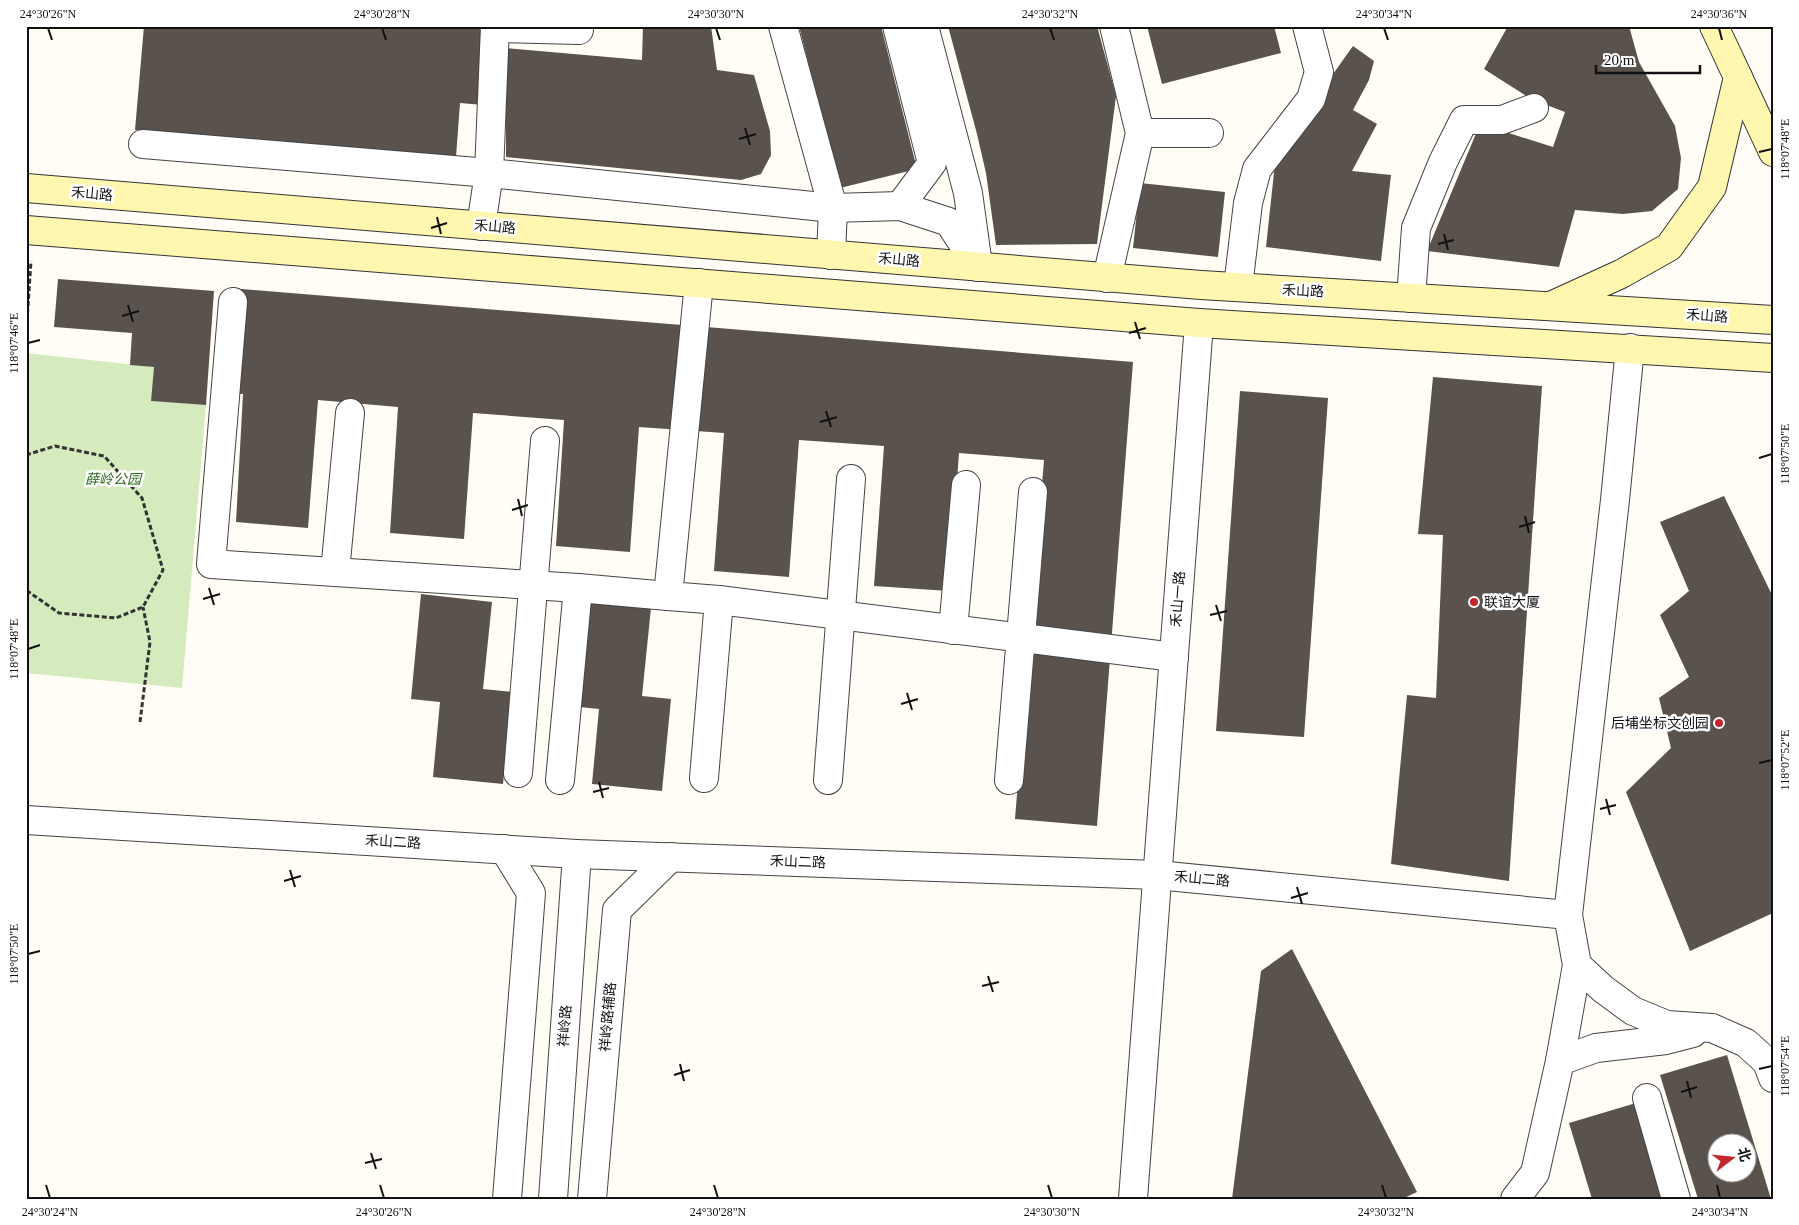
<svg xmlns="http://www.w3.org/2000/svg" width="1799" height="1225" viewBox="0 0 1799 1225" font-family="'Times New Roman','Noto Sans SC',serif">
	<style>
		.green { fill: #d5ebbd }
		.building { fill: #5a524d; fill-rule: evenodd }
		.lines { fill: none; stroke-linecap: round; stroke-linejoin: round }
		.street-casing { stroke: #444; stroke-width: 30 }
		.secondary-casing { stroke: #333; stroke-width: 30 }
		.path { stroke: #333; stroke-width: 3; stroke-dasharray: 5 2.5; stroke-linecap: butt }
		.street { stroke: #fff; stroke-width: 28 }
		.secondary { stroke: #fff6b0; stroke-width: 28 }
		.ticks { fill: none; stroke: #111; stroke-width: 2 }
		.poi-dot { fill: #c4262e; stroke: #fff; stroke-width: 2 }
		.labels { text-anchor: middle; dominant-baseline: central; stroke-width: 5; stroke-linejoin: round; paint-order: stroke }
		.street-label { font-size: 14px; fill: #111; stroke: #fff }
		.park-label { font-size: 14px; font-style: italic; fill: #2f6b1f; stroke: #fff }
		.poi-label { font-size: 14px; fill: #111; stroke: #fff; text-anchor: start }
		.neatline { fill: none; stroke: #111; stroke-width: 2 }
		.ticks-label { font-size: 12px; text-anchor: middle; fill: #111 }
	</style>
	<rect width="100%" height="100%" fill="#fffdf5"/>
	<polygon class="green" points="26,353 154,367 151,401 206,405 182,688 26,673"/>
	<g class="building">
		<polygon points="144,26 489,26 483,105 460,103 456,157 135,130"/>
		<polygon points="643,26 711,26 717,70 754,75 770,131 771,155 761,174 741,180 506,157 506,48 642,60"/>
		<polygon points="799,26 881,26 917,169 840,188"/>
		<polygon points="948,26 1097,26 1116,96 1097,244 996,245 986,173 977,134"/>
		<polygon points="1147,26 1274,26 1281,53 1162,84"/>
		<polygon points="1508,26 1629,26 1639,62 1675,126 1681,158 1678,189 1652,211 1623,214 1575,210 1559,267 1427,251 1480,124 1553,147 1565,112 1531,99 1484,69"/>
		<polygon points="1353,46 1374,61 1369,80 1353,110 1377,124 1352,171 1391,175 1381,261 1266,247 1276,154"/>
		<polygon points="1140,183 1225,192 1218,257 1133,248"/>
		<polygon points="58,279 214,291 206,405 151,401 154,367 130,365 132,333 54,327"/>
		<polygon points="230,288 1133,362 1097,826 1015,819 1044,460 959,453 949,591 874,586 884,446 799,440 789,577 714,571 724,433 639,427 630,552 556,546 564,420 473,413 464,539 390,533 398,407 318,400 308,528 236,522 243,394 223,393"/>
		<polygon points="1433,377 1542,386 1509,881 1391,864 1407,695 1436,698 1443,535 1418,534"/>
		<polygon points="1240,391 1328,398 1304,737 1216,731"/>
		<polygon points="1724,496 1773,597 1773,913 1690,951 1626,792 1671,748 1659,698 1689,677 1660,615 1689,591 1660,522"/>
		<polygon points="421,594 492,602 483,689 512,692 503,784 433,777 440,702 411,699"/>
		<polygon points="580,601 651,608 642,696 671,699 662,791 592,784 599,709 570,706"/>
		<polygon points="1292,949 1417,1192 1402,1199 1232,1199 1261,971"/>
		<path d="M1727,1055L1771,1199H1698L1660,1075ZM1716,1142H1746V1172H1716Z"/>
		<polygon points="1636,1103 1665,1199 1592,1199 1569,1123"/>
	</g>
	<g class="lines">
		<g class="street-casing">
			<g id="street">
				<polyline points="495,26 489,173 833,208 900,206 949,222 978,267"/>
				<polyline points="783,26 833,208 831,255"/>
				<polyline points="897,26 932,163 900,206"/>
				<polyline points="924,26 968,193 977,258"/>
				<polyline points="495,28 579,30 579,26"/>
				<polyline points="1140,133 1209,133"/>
				<polyline points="143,144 489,173 481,226"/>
				<polyline points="1107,278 1140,133 1114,26"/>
				<polyline points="699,283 668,596 719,600 1174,657"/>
				<polyline points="1238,287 1248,203 1257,169 1311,99 1319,72 1307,26"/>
				<polyline points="1411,298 1416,228 1443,162 1464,120 1502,120 1534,108"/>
				<polyline points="233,302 211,564 578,588 668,596"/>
				<polyline points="335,572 350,413"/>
				<polyline points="953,630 966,485"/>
				<polyline points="518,773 545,441"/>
				<polyline points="704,778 719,600"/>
				<polyline points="560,780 578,588"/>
				<polyline points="828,780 851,479"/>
				<polyline points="1009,780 1033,492"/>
				<polyline points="26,820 577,854 1157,875 1568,915"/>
				<polyline points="504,849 531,893 507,1199"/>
				<polyline points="1577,965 1603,989 1633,1011 1667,1025 1712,1028 1746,1043 1767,1062 1773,1078"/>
				<polyline points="1560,1061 1596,1048 1666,1040 1693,1033"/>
				<polyline points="1647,1098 1676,1199"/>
				<polyline points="553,1199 577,854"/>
				<polyline points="592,1199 617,910 671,857"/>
				<polyline points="1133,1199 1199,323"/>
				<polyline points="1515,1199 1535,1173 1560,1061 1577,965 1568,915 1615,500 1630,348"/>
			</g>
		</g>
		<g class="secondary-casing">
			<g id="secondary">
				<polyline points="1714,26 1773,152"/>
				<polyline points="26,188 1201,285 1773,320"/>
				<polyline points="26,230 1199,323 1773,358"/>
				<polyline points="1553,305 1621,274 1669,247 1712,187 1738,77"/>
			</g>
		</g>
		<g class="path">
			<polyline points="26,336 31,261"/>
			<polyline points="26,455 55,446 104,456 142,498 163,570 143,607 116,618 59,613 26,590"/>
			<polyline points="140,722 150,642 143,607"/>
		</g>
		<use href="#street" class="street"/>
		<use href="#secondary" class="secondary"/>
	</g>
	<path class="ticks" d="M48,28L52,40M382,28L386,40M716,28L720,40M1050,28L1054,40M1384,28L1388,40M1719,28L1722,40M745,128L750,145M739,139L756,134M1759,152L1772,149M437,217L441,234M431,228L447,223M1444,234L1448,250M1438,244L1454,240M128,305L133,322M122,316L139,311M1135,322L1140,339M1129,333L1146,328M28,343L40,340M826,411L831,427M820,422L837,417M1759,458L1772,454M518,499L522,516M512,510L528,505M1525,516L1529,533M1519,527L1535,522M209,588L214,605M203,599L220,594M1216,605L1221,621M1210,615L1227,611M28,649L40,645M907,693L912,710M901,704L918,699M1759,763L1772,760M599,782L603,798M593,792L609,788M1606,799L1610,815M1600,809L1616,805M290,870L295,887M284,881L301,876M1297,887L1302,904M1291,898L1308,893M28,954L40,951M988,976L993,992M982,986L999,982M680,1064L684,1081M1759,1069L1772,1066M674,1075L690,1070M1687,1081L1691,1098M1681,1092L1697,1087M371,1153L376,1169M365,1163L382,1159M46,1185L50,1198M380,1185L384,1198M714,1185L718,1198M1048,1185L1052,1198M1382,1185L1386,1198M1717,1185L1720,1198"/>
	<g class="poi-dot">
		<circle cx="1474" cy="602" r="5"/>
		<circle cx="1719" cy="723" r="5"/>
	</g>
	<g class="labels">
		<g class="street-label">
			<text transform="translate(92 194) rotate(5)">禾山路</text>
			<text transform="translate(495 227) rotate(5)">禾山路</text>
			<text transform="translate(899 260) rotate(5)">禾山路</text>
			<text transform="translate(1303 291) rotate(3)">禾山路</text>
			<text transform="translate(1707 316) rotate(4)">禾山路</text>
			<text transform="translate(1178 599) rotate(-86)">禾山一路</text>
			<text transform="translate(393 842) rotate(3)">禾山二路</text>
			<text transform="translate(798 862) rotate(2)">禾山二路</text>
			<text transform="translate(1202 879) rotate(5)">禾山二路</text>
			<text transform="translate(608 1017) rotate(-85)">祥岭路辅路</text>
			<text transform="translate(565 1026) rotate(-86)">祥岭路</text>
		</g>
		<g class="park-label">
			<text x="113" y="479">薛岭公园</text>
		</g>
		<g class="poi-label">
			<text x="1484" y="602">联谊大厦</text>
			<text x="1709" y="723" text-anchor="end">后埔坐标文创园</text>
		</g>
	</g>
	<rect width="1799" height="1225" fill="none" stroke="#ffffff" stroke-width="55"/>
	<g transform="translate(1732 1158) rotate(74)"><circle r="24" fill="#ffffff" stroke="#a0a0a0"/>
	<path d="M0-4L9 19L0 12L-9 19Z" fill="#c4262e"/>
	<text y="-8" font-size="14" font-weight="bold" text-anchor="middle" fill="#111111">北</text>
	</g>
	<path d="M1596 65v8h104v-8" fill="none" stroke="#111111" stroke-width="2.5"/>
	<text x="1604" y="65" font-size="15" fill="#111111" stroke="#ffffff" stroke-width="4" paint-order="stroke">20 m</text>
	<rect x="28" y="28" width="1744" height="1170" class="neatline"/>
	<g class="ticks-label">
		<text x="48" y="18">24°30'26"N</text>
		<text x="382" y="18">24°30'28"N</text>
		<text x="716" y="18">24°30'30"N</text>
		<text x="1050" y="18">24°30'32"N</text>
		<text x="1384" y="18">24°30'34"N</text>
		<text x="1719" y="18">24°30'36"N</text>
		<text transform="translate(1785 149) rotate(-90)" y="4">118°07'48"E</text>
		<text transform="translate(14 343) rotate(-90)" y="4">118°07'46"E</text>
		<text transform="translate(1785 454) rotate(-90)" y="4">118°07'50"E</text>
		<text transform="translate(14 649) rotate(-90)" y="4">118°07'48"E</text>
		<text transform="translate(1785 760) rotate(-90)" y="4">118°07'52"E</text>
		<text transform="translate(14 954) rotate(-90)" y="4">118°07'50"E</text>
		<text transform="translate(1785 1066) rotate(-90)" y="4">118°07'54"E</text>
		<text x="50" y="1216">24°30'24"N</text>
		<text x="384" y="1216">24°30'26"N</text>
		<text x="718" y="1216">24°30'28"N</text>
		<text x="1052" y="1216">24°30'30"N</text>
		<text x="1386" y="1216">24°30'32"N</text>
		<text x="1720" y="1216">24°30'34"N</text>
	</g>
</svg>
